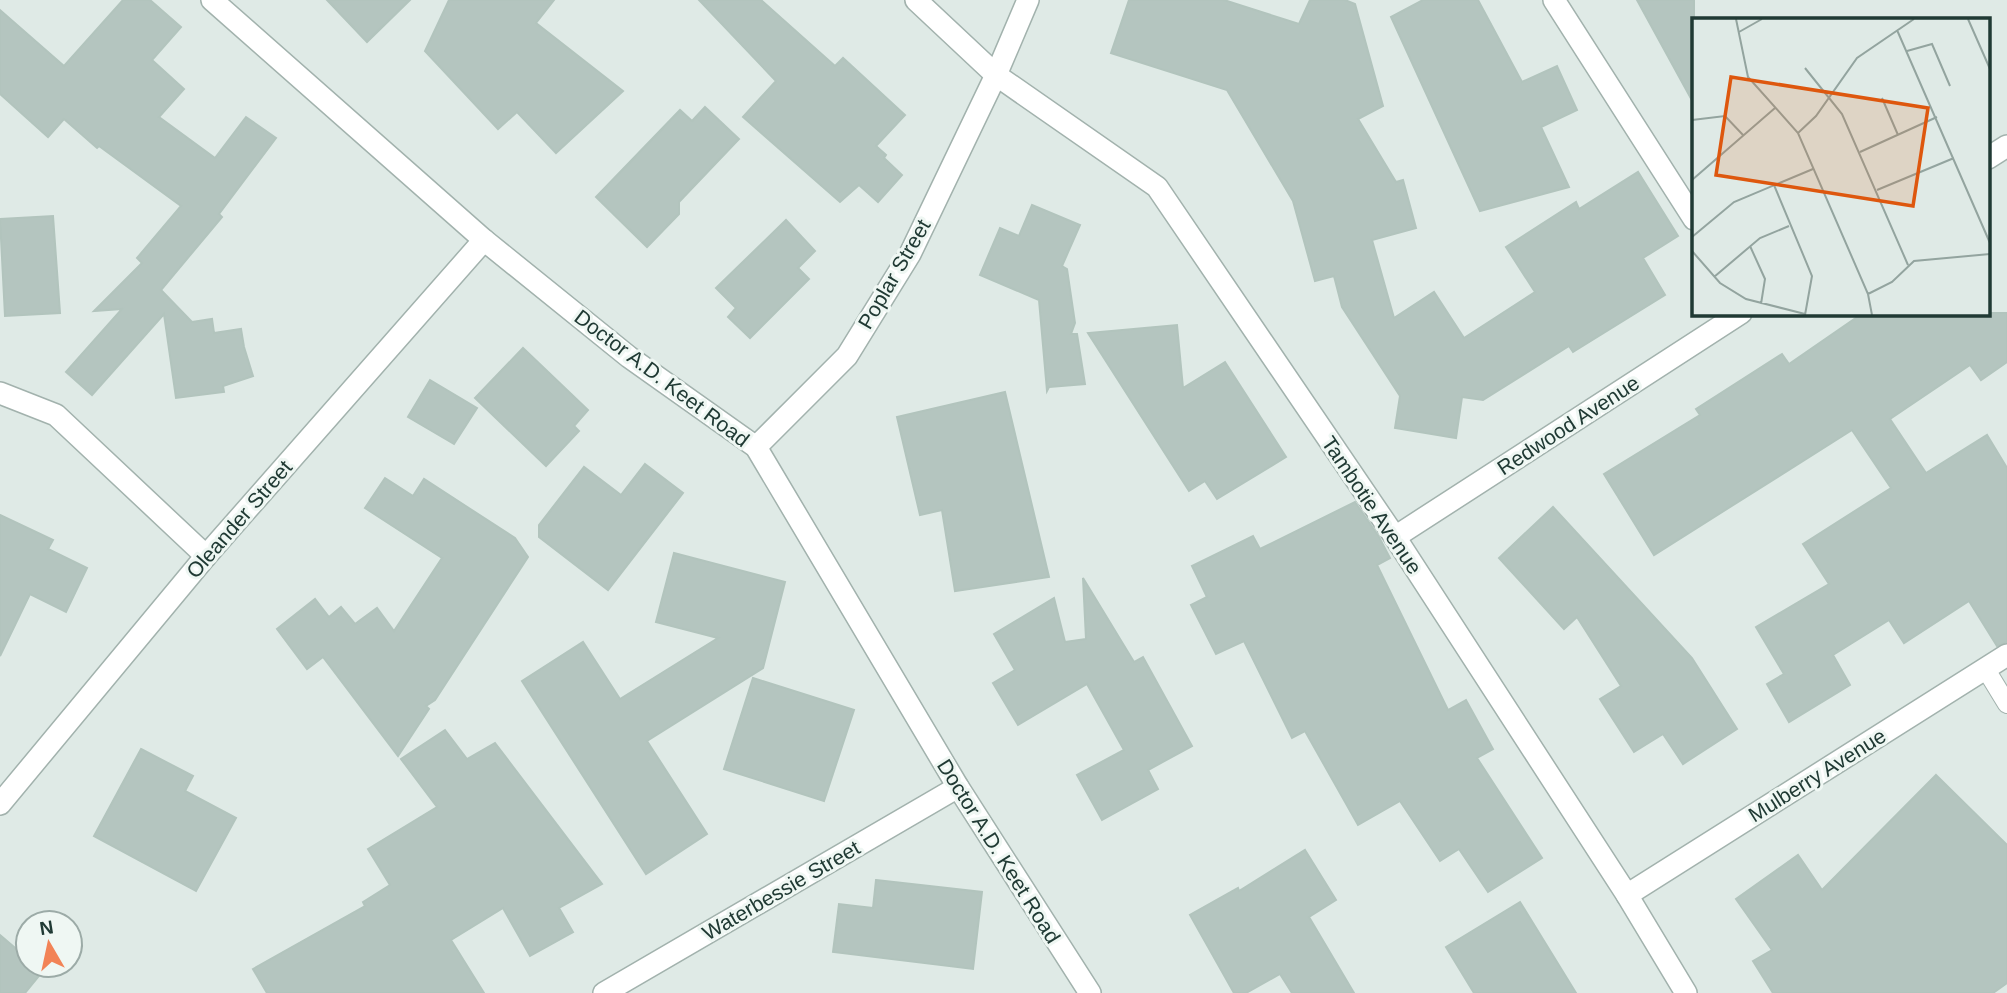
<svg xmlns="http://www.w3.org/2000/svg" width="2007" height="993" viewBox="0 0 2007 993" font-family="Helvetica,sans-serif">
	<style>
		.building { fill: #b4c5bf; stroke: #b2c4bd; stroke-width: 2 }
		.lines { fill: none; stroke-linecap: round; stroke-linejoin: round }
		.lane-casing { stroke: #a2b2ad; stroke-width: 20 }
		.street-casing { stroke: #a2b2ad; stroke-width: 24 }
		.lane { stroke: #fff; stroke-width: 18 }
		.street { stroke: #fff; stroke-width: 21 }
		.labels { text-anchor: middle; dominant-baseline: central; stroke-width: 6; stroke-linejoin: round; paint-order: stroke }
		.street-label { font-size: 21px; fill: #203a34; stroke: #eff7f3 }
		.inset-road { fill: none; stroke: #93a49f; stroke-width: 2 }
		.view { fill: #de570e; fill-opacity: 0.15; stroke: #de570e; stroke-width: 3.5 }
		.inset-edge { fill: none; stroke: #203a34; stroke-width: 3.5 }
	</style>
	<rect width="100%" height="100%" fill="#dfeae6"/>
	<g class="building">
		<polygon points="123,0 150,0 181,27 152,60 184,89 159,117 215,158 246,117 276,138 219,214 222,217 161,290 192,322 212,319 214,333 241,329 244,347 253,376 223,386 224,392 176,398 164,314 92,395 66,372 122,309 94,311 142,263 137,258 181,206 99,146 97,148 64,119 48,137 0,94 0,10 64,66"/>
		<polygon points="327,0 410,0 367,42"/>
		<polygon points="449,0 554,0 536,23 623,91 556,153 517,112 498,129 425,51"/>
		<polygon points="699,0 761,0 835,66 843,58 905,115 876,146 886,155 884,158 902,175 878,202 859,185 840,202 743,117 776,81"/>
		<polygon points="1129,0 1224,0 1299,24 1310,0 1345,0 1355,4 1383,106 1358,119 1396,182 1403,180 1416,228 1372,240 1394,318 1434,292 1464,338 1535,292 1506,247 1576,202 1579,209 1638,172 1678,236 1643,258 1665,295 1573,352 1569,346 1483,400 1462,397 1456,438 1395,428 1400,396 1342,307 1334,276 1315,281 1293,201 1227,90 1111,53"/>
		<polygon points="1423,0 1478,0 1522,82 1557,66 1577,110 1541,127 1569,187 1480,211 1391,17"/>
		<polygon points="1637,0 1694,0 1694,104"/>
		<polygon points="705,107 739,139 679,202 679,214 647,247 596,197 680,110 692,121"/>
		<polygon points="1032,205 1080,225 1062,266 1067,269 1075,323 1071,334 1077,334 1085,384 1049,387 1047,391 1039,300 980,275 1000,228 1019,236"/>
		<polygon points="53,216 60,313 5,316 0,219"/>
		<polygon points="786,220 815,251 798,268 809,279 750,338 728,317 736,308 716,288"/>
		<polygon points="1863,313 2007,313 2007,362 1981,380 1970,365 1890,419 1926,473 1987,435 2007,468 2007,642 1997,646 1969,601 1904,643 1889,620 1833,655 1850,685 1789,722 1767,684 1784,674 1756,627 1829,584 1803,544 1891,488 1852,430 1654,555 1604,474 1700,415 1696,409 1782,354 1789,364"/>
		<polygon points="1177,325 1183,388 1225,362 1286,457 1217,499 1205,481 1189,491 1088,333"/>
		<polygon points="523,348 588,410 574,426 579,431 546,466 475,398"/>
		<polygon points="430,380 477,408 454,444 408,417"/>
		<polygon points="1005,392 1049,577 955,591 942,510 920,515 897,417"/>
		<polygon points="645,464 683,493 608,590 539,537 539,525 584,467 621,495"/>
		<polygon points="385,478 413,496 424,479 515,538 528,557 435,700 426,706 429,709 398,756 323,657 307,669 277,629 315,599 329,617 341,607 355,624 377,608 394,631 442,558 365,508"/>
		<polygon points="1355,502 1379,537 1390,558 1377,565 1448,710 1466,700 1493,749 1477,758 1542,858 1488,892 1459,849 1440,861 1400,801 1358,825 1305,731 1292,738 1244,641 1216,654 1191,605 1207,597 1192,566 1253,536 1260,549"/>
		<polygon points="1553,507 1692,658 1737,729 1683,764 1663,734 1634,752 1600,699 1621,686 1577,617 1564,629 1499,558"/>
		<polygon points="0,515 53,540 48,549 87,568 66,612 30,594 0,656"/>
		<polygon points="674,553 785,582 763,668 647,741 707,834 646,874 522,681 583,642 620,699 718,638 656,622"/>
		<polygon points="1083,578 1134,662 1143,657 1192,746 1148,770 1158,789 1102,820 1077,775 1124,750 1087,684 1018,725 993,683 1015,670 994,634 1054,598 1065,642 1086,639"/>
		<polygon points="753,678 854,710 824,801 724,769"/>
		<polygon points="445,730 467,759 495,743 602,884 559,908 573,932 530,956 503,908 451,940 484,993 267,993 253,969 365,906 363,902 390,885 368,849 437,807 401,759"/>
		<polygon points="141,749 193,776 185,791 236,818 196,891 94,836"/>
		<polygon points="1936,775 2007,845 2007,983 1993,993 1773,993 1753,961 1772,950 1736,899 1798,855 1822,890"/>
		<polygon points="1305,850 1336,900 1309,917 1354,993 1292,993 1280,974 1246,993 1234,993 1190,915 1238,888 1239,891"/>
		<polygon points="876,880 982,892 973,969 833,952 839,904 873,908"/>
		<polygon points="1520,902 1576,993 1474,993 1446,947"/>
		<polygon points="0,935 28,959 28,965 35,965 43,971 25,993 0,993"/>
	</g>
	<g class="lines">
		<g class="lane-casing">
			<polyline id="lane" points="1985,668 2007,704"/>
		</g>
		<g class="street-casing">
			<g id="street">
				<polyline points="212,0 484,240 629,357 756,447 958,787 1090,993"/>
				<polyline points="916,0 996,75 1157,187 1395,537 1627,895 1686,993"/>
				<polyline points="1554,0 1694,219"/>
				<polyline points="1988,158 2007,146"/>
				<polyline points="0,393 56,415 206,556"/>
				<polyline points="756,447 847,356 910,254 996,75 1028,0"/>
				<polyline points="1395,537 1741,313"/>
				<polyline points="0,804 206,556 484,240"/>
				<polyline points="1627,895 2007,655"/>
				<polyline points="604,993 958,787"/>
			</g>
		</g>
		<use href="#lane" class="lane"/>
		<use href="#street" class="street"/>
	</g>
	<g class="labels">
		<g class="street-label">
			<text transform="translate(894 274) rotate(-60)">Poplar Street</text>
			<text transform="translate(662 378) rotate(37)">Doctor A.D. Keet Road</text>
			<text transform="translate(1568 425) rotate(-33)">Redwood Avenue</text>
			<text transform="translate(1372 505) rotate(56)">Tambotie Avenue</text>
			<text transform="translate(239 519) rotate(-49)">Oleander Street</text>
			<text transform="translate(1817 775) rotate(-32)">Mulberry Avenue</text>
			<text transform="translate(999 851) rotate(58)">Doctor A.D. Keet Road</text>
			<text transform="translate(781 890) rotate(-30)">Waterbessie Street</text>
		</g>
	</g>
	<g transform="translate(1692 18)">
		<rect width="298" height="298" fill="#dfeae6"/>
		<path class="inset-road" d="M44,1L56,59L106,115L176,276L180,297M276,1L298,51M205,12L298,225M47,14L70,1M215,33L240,26L258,68M113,50L150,96L216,247M190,80L206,117M0,102L33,98L51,117M106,115L124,98L165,40L222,1M168,134L245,99M0,162L83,90M82,167L120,258L113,297M185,172L262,140M0,219L42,184L121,151M58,228L73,261L69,286M0,233L28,265L54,281L113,296M22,259L68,220L97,208M176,276L200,264L222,243L298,236"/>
		<path class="view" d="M39,59L236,90L221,188L24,157Z"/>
		<rect width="298" height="298" class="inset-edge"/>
	</g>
	<g transform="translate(49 944) rotate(351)"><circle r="33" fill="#eff7f3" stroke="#9caba7" stroke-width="2"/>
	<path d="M0-5L12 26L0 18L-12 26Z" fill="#f28356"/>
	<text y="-10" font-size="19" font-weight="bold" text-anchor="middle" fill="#203a34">N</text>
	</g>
</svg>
